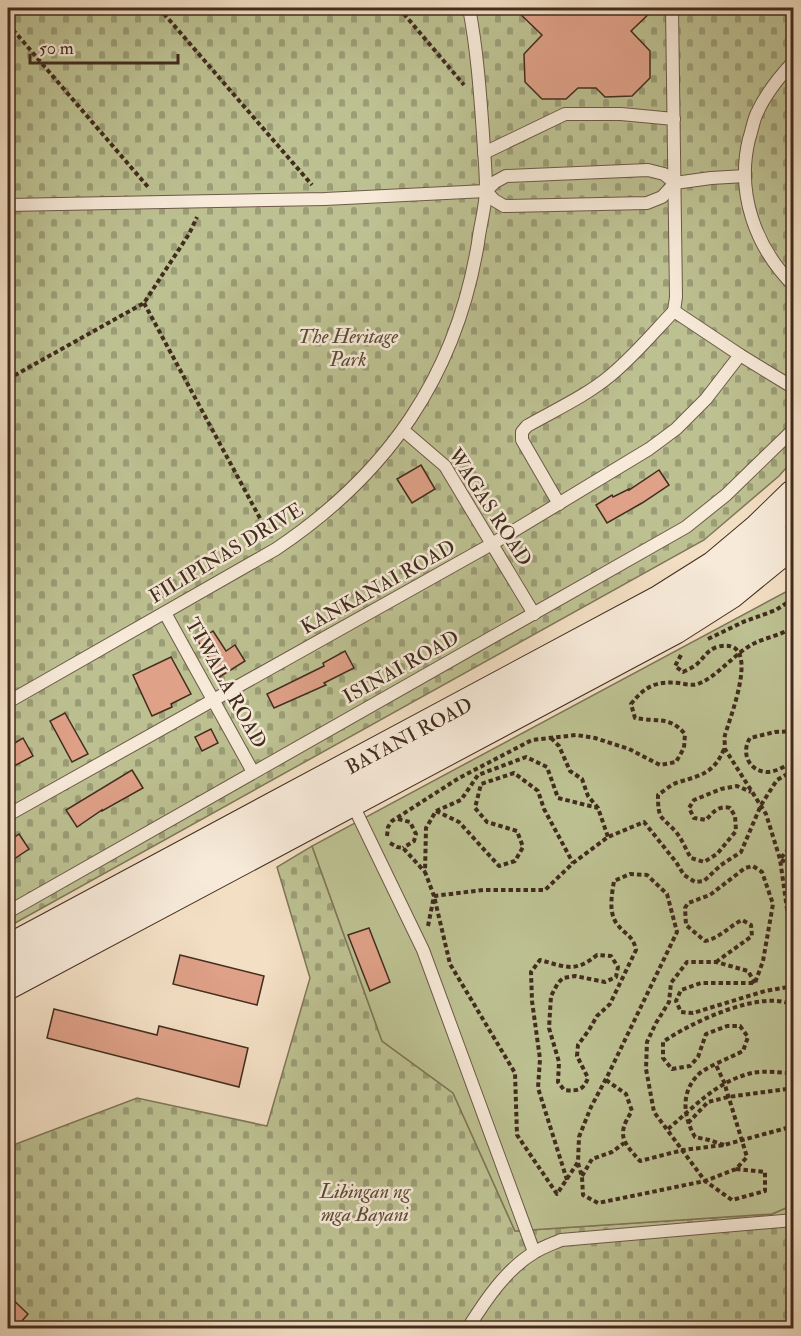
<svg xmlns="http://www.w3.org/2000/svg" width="801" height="1336" viewBox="0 0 801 1336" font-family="'IM FELL Double Pica',serif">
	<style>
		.cemetery { fill: url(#cemetery-stones); stroke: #807658; stroke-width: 1.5 }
		.pitch { fill: #bdc192; stroke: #807658; stroke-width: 1.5 }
		.building { fill: #dfa188; stroke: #422c1e; stroke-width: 1.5 }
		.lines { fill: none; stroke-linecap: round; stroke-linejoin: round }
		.lane-casing { stroke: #6e5948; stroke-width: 14 }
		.secondary-casing { stroke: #422c1e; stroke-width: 34 }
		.path { stroke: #422c1e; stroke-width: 4; stroke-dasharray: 4.5 3; stroke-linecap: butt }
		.lane { stroke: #f7ead9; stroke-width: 12 }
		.secondary { stroke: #f7ead9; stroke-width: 32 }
		.labels { text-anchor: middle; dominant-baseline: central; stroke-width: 5; stroke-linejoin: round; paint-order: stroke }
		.park-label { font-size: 20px; font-style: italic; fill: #5b4a35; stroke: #f7ead9 }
		.street-label { font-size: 20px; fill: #422c1e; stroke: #f7ead9 }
	</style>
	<defs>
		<pattern id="cemetery-stones" width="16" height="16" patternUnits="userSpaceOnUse" patternTransform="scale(1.5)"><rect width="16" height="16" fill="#bdc192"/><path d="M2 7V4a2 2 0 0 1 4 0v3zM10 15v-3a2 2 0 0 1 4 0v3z" fill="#9b9d77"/></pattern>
	</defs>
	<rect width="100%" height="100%" fill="#f3dfc4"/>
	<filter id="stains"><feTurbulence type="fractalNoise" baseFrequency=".00333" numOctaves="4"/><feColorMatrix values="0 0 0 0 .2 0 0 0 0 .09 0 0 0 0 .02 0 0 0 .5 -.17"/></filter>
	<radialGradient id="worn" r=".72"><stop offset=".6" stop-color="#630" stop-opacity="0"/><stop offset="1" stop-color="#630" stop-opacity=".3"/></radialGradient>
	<g class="cemetery">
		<polygon points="8,8 793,8 794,459 779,476 704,540 8,927"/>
		<polygon points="312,846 382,1041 453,1093 515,1231 772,1214 793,1205 793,1328 8,1328 8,1147 137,1098 267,1126 310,978 277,867"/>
	</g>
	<polygon class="pitch" points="793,588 793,1205 772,1214 515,1231 453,1093 382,1041 312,846"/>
	<g class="building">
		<polygon points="514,8 655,8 631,31 650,51 650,78 632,96 605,97 596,88 578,88 566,99 542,99 525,82 524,54 542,35"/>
		<polygon points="421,465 435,489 412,503 397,479"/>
		<polygon points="659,470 669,485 642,503 607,523 596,505 612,495 613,497 629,489 629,490"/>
		<polygon points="213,631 226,651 235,645 245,661 218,678 209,661 210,660 198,641"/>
		<polygon points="345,651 354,668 324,683 326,685 274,708 267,694 324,666 323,663"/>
		<polygon points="171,657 191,694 171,704 172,707 152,716 133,675"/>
		<polygon points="65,713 88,754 72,762 50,721"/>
		<polygon points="211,729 218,743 202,751 195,737"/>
		<polygon points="23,738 33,756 14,766 8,754 8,747"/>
		<polygon points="132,770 143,788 102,811 102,810 77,827 66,810"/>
		<polygon points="19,834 29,849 14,859 8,848 8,842"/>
		<polygon points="369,928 390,982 370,991 348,935"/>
		<polygon points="180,955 264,976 257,1005 173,984"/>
		<polygon points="54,1009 157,1035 159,1026 248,1048 239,1087 47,1038"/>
		<polygon points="8,1295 28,1314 15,1329 8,1329"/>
	</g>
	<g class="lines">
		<g class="lane-casing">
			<g id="lane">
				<polyline points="672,8 676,297 674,311"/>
				<path d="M794,61C779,77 766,93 757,113C753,121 752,131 749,139C736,193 755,247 794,286"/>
				<polyline points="484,153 565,114 621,114 674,119"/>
				<polyline points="486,191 494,200 504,206 647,203 662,197 675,183 711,178 745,176"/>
				<polyline points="8,205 325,199 486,191 495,182 506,176 648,170 664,174 675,183"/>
				<polyline points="674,311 740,355 794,388"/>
				<polyline points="403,430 445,466 534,614"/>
				<path d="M559,504L522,440V432L527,426C555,410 586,396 611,375C634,356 653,333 674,311"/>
				<polyline points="165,613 253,772"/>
				<path d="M8,702L276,549C388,474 456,376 478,243C480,225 486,206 486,189C486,171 484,152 483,134C480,92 477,49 469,8"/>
				<polyline points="351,801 423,950 534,1252"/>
				<polyline points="8,815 492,544 649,449 676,429 706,399 740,355"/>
				<polyline points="8,912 686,527 726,495 794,429"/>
				<path d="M468,1328C485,1301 506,1269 535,1252C543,1247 552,1244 561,1240L794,1220"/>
			</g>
		</g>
		<g class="secondary-casing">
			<g id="secondary">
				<polyline points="8,951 661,601 715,567 759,530 794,496"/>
				<polyline points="8,983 674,628 729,593 794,540"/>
			</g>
		</g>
		<g class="path">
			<polyline points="159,8 312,185"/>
			<polyline points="399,8 464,85"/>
			<polyline points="8,24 148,187"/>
			<polyline points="144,303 269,535"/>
			<polyline points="8,379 144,303 189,234 197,217"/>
			<polyline points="708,639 743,622 776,610 794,598"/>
			<path d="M681,655L675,666L683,672C687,670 692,668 696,665C703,659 707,650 717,647C764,634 730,717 725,735C724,739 725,744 725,749L766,814L780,859L787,909L794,921"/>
			<polyline points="8,669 14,682"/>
			<path d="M794,731L775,732L750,738C741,752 748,771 767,772C777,772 786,765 794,761"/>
			<polyline points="551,738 559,746 570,771 582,779 588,796 598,808 608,837"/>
			<path d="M724,749C714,773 702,775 679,782C671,784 664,791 658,795C658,821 661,815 676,832C682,839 686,850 691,858L704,862L717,854L736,831L735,816L730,808C719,805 713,812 706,820L694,818L689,808L694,800L721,789L737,786L751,792"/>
			<polyline points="436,811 459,822 499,866 515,861 523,847 517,831 487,822 475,808 481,784 514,773 538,791 544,809 573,863"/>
			<polyline points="398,819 410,822 416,834 414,841 403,848"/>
			<path d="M387,836L388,827L392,821L459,778L532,740L576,735L595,738L629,749L660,765L676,762L684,748L685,734C670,716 657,722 635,718L631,704C645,686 656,681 679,683C685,684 692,686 698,684C720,675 734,653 755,643C767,637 783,635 794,626"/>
			<polyline points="390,843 397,847 403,848 425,872"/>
			<polyline points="794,843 780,859 794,867"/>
			<polyline points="428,926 434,896 425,872 426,828 436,811 461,800 478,775 526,757 547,767 558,798 598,808"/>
			<path d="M716,962L752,936L751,925L742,920C728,927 720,938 705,941L686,925L685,908L688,903L710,895L745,868L753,866L762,872L773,904L763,961L755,983H701L681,990L676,1001L681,1012L693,1013L765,991L794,986"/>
			<path d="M606,1080L626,1094L632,1111C616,1135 623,1142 640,1161L683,1150L724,1145L794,1126"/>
			<polyline points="688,1123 708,1102 728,1097 794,1088"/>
			<path d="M668,1129C694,1107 717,1081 752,1073C764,1070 781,1073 794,1073"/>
			<path d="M724,1145L709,1140L695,1137C684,1118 680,1094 697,1076C703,1068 732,1057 743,1051L748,1037L740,1026H727L706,1034L698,1057L690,1066L672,1069L663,1058V1042C688,1024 764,987 794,1006"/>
			<polyline points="578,1163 582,1177 583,1195 598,1203 705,1181 736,1169 747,1157 724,1082 716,1065"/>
			<polyline points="736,1169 765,1172 765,1191 732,1200 705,1181 654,1112 646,1069 647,1042 656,1023 669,1002 671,983 687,962 716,962 748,971 755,983"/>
			<polyline points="582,1176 592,1159 612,1152 624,1143"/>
			<path d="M567,1180L538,1088L540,1059L532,1001L531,972L540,960C566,967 575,973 597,955L611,956L618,967L616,977L605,982L575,976L563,978L558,983L551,996L549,1028L559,1062L558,1082L564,1090C577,1091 583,1091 588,1078L577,1056L578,1045L589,1030L597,1016L610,1004L636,950C633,935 625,935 617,924C608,912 612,894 614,881L630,874L647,875L667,894L677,932L608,1075L591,1107L579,1137L578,1162L557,1194L517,1135L515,1073L450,964L434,896L483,890H545L573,863L608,837L644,822L676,862L684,875L695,882L704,881L721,865L741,852L761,805L777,780L794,770"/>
		</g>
		<use href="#lane" class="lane"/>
		<use href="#secondary" class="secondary"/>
	</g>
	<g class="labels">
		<g class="park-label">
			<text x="348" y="336">The Heritage<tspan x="348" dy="23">Park</tspan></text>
			<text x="365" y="1191">Libingan ng<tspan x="365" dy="23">mga Bayani</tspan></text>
		</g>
		<g class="street-label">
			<text transform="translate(490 507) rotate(57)">WAGAS ROAD</text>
			<text transform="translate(226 553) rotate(-31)">FILIPINAS DRIVE</text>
			<text transform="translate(378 587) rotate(-29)">KANKANAI ROAD</text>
			<text transform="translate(401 667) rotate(-29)">ISINAI ROAD</text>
			<text transform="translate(226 683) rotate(61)">TIWALA ROAD</text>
			<text transform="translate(409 736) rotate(-28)">BAYANI ROAD</text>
		</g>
	</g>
	<rect width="801" height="1336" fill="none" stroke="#f3dfc4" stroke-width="30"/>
	<rect x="9" y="9" width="783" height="1318" fill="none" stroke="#422c1e" stroke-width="3"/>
	<rect x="15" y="15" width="771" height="1306" fill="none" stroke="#422c1e" stroke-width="1.5"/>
	<path d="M30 54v9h148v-9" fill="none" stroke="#422c1e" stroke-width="3"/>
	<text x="39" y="54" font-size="18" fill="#422c1e" stroke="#f7ead9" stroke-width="4.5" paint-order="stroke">50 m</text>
	<rect width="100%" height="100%" filter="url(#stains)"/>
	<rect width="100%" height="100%" fill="url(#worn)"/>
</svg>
